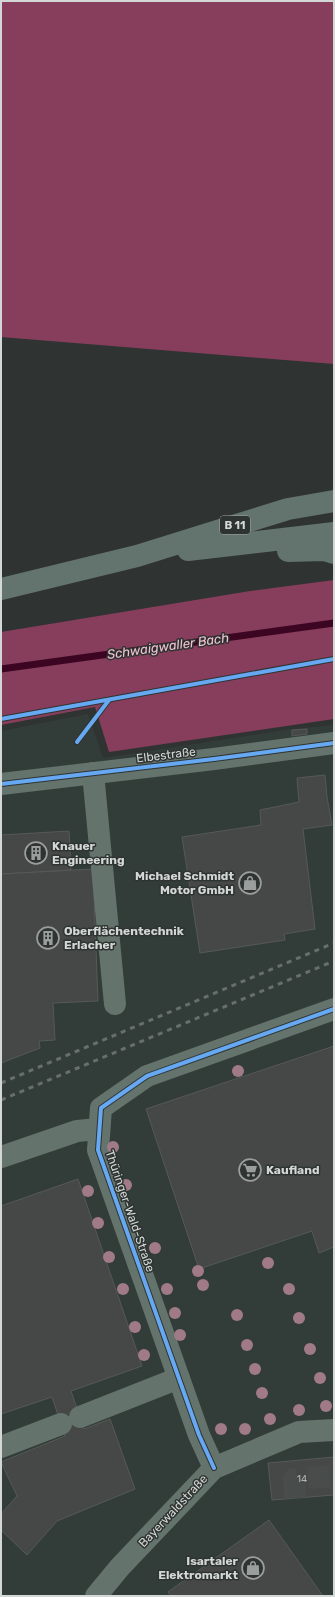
<svg xmlns="http://www.w3.org/2000/svg" width="335" height="1597" viewBox="0 0 335 1597" font-family="Rubik,sans-serif">
	<style>
		.built { fill: #323d39 }
		.forest { fill: #863e5c }
		.lines { fill: none; stroke-linecap: round; stroke-linejoin: round }
		.stream { stroke: #3c0521; stroke-width: 7 }
		.building { fill: #454847; stroke: #565957 }
		.minor-tunnel { stroke: #484c4a; stroke-width: 22; stroke-dasharray: 22 11; stroke-linecap: butt }
		.minor { stroke: #65736d; stroke-width: 22 }
		.major { stroke: #63736d; stroke-width: 22 }
		.rail { stroke: #676f6c; stroke-width: 3; stroke-dasharray: 5 5; stroke-linecap: butt }
		.cycleway-casing { stroke: #2e3432; stroke-width: 6 }
		.cycleway { stroke: #66a8f1; stroke-width: 4 }
		.tree { fill: #a07a87 }
		.labels { text-anchor: middle; dominant-baseline: central; stroke-width: 3; stroke-linejoin: round; paint-order: stroke }
		.number-label { font-size: 10px; fill: #b0b3b2 }
		.shield { fill: #2e3432; stroke: #a2a6a5; stroke-width: 1 }
		.shield-label { font-size: 11px; font-weight: bold; fill: #d3d7d6 }
		.street-label { font-size: 12px; fill: #d3d7d6; stroke: #2e3432 }
		.poi-label { font-size: 12px; font-weight: bold; fill: #d3d7d6; stroke: #2e3432; text-anchor: start }
		.water-label { font-size: 13px; font-style: italic; fill: #f3c1d2; stroke: #2e3432 }
	</style>
	<rect width="100%" height="100%" fill="#2f3331"/>
	<polygon class="built" points="88,714 103,758 285,730 334,725 334,1596 1,1596 1,731"/>
	<g class="forest">
		<polygon points="1,1 334,1 334,364 1,337"/>
		<polygon points="334,580 334,719 109,752 95,707 1,725 1,632 250,591"/>
	</g>
	<g class="lines">
		<polyline class="stream" points="1,669 334,623"/>
	</g>
	<g class="building">
		<polygon points="307,729 307,734 292,736 292,730"/>
		<polygon points="325,775 327,797 332,825 303,829 315,929 284,934 285,940 200,953 182,837 261,825 260,810 299,802 297,778"/>
		<polygon points="69,831 71,870 1,874 1,835"/>
		<polygon points="93,869 98,1001 53,1003 55,1040 39,1041 40,1048 1,1063 1,874"/>
		<polygon points="334,1046 334,1247 319,1253 312,1231 199,1269 146,1109"/>
		<polygon points="78,1179 142,1366 71,1391 84,1429 110,1419 135,1489 57,1521 27,1555 1,1530 1,1514 17,1496 1,1462 65,1436 52,1397 1,1414 1,1206"/>
		<polygon points="334,1457 334,1495 272,1500 268,1463"/>
		<polygon points="269,1520 323,1596 171,1596 168,1592"/>
	</g>
	<g class="lines">
		<polyline class="minor-tunnel" points="295,1498 294,1479 334,1476"/>
		<g class="minor">
			<polyline points="93,773 115,1004"/>
			<polyline points="1,784 214,759 334,743"/>
			<polyline points="1,1157 77,1131 99,1129"/>
			<polyline points="80,1417 179,1378"/>
			<polyline points="1,1447 61,1424"/>
			<polyline points="214,1468 199,1435 98,1150 101,1108 147,1076 334,1009"/>
			<polyline points="96,1596 120,1567 214,1468 299,1432 334,1430"/>
		</g>
		<g class="major">
			<polyline points="188,550 334,533"/>
			<polyline points="288,551 324,550 334,553"/>
			<polyline points="1,589 137,556 288,509 334,501"/>
		</g>
		<g class="rail">
			<polyline points="1,1083 334,943"/>
			<polyline points="1,1100 334,961"/>
		</g>
		<g class="cycleway-casing">
			<g id="cycleway">
				<polyline points="1,719 334,659"/>
				<polyline points="77,742 109,700"/>
				<polyline points="1,784 214,759 334,743"/>
				<polyline points="214,1468 199,1435 98,1150 101,1108 147,1076 334,1009"/>
			</g>
		</g>
		<use href="#cycleway" class="cycleway"/>
	</g>
	<g class="tree">
		<circle cx="238" cy="1071" r="6"/>
		<circle cx="113" cy="1147" r="6"/>
		<circle cx="126" cy="1185" r="6"/>
		<circle cx="88" cy="1191" r="6"/>
		<circle cx="98" cy="1223" r="6"/>
		<circle cx="155" cy="1248" r="6"/>
		<circle cx="109" cy="1257" r="6"/>
		<circle cx="268" cy="1263" r="6"/>
		<circle cx="198" cy="1271" r="6"/>
		<circle cx="203" cy="1285" r="6"/>
		<circle cx="123" cy="1289" r="6"/>
		<circle cx="167" cy="1289" r="6"/>
		<circle cx="289" cy="1289" r="6"/>
		<circle cx="175" cy="1313" r="6"/>
		<circle cx="237" cy="1315" r="6"/>
		<circle cx="299" cy="1318" r="6"/>
		<circle cx="135" cy="1327" r="6"/>
		<circle cx="180" cy="1335" r="6"/>
		<circle cx="247" cy="1345" r="6"/>
		<circle cx="310" cy="1349" r="6"/>
		<circle cx="144" cy="1355" r="6"/>
		<circle cx="255" cy="1369" r="6"/>
		<circle cx="320" cy="1378" r="6"/>
		<circle cx="262" cy="1393" r="6"/>
		<circle cx="326" cy="1406" r="6"/>
		<circle cx="299" cy="1410" r="6"/>
		<circle cx="270" cy="1419" r="6"/>
		<circle cx="221" cy="1429" r="6"/>
		<circle cx="245" cy="1429" r="6"/>
	</g>
	<defs>
		<g id="building-ring" transform="scale(1.15)"><circle r="9.5" fill="#2e3432" stroke="#9a9e9c" stroke-width="1.5"/><path d="M-4-6H4V6H1V3H-1V6H-4ZM-2.5-4.3h1.7v1.8h-1.7ZM.8-4.3h1.7v1.8H.8ZM-2.5-1h1.7V.8h-1.7ZM.8-1h1.7V.8H.8Z" fill="#9a9e9c"/></g>
		<g id="shop-ring" transform="scale(1.15)"><circle r="9.5" fill="#2e3432" stroke="#9a9e9c" stroke-width="1.5"/><path d="M-5-2.5h2.3a2.7 3.5 0 0 1 5.4 0H5L5.5 6h-11ZM-1.5-2.5h3a1.5 2.3 0 0 0-3 0Z" fill="#9a9e9c"/></g>
		<g id="supermarket-ring" transform="scale(1.15)"><circle r="9.5" fill="#2e3432" stroke="#9a9e9c" stroke-width="1.5"/><path d="M-6-5.5h2.5l.6 2H6L4.5 2H-2.5L-4.4-4H-6ZM-1.5 3.2a1.3 1.3 0 1 0 .1 0ZM3 3.2a1.3 1.3 0 1 0 .1 0Z" fill="#9a9e9c"/></g>
	</defs>
	<g fill-rule="evenodd">
		<use href="#building-ring" x="36" y="853"/>
		<use href="#shop-ring" x="250" y="883"/>
		<use href="#building-ring" x="48" y="938"/>
		<use href="#supermarket-ring" x="250" y="1170"/>
		<use href="#shop-ring" x="253" y="1568"/>
	</g>
	<g class="labels">
		<g class="number-label">
			<text x="302" y="1479">14</text>
		</g>
		<rect class="shield" x="220" y="516" width="30" height="18" rx="3"/>
		<g class="shield-label">
			<text x="235" y="525">B 11</text>
		</g>
		<g class="street-label">
			<text transform="translate(166 755) rotate(-7)">Elbestraße</text>
			<text transform="translate(130 1211) rotate(71)">Thüringer-Wald-Straße</text>
			<text transform="translate(173 1511) rotate(-47)">Bayerwaldstraße</text>
		</g>
		<g class="poi-label">
			<text x="52" y="846">Knauer<tspan x="52" dy="14">Engineering</tspan></text>
			<text x="234" y="876" text-anchor="end">Michael Schmidt<tspan x="234" dy="14">Motor GmbH</tspan></text>
			<text x="64" y="931">Oberflächentechnik<tspan x="64" dy="14">Erlacher</tspan></text>
			<text x="266" y="1170">Kaufland</text>
			<text x="238" y="1561" text-anchor="end">Isartaler<tspan x="238" dy="14">Elektromarkt</tspan></text>
		</g>
		<g class="water-label">
			<text transform="translate(168 646) rotate(-8)">Schwaigwaller Bach</text>
		</g>
	</g>
	<rect width="335" height="1597" fill="none" stroke="#d3d7d6" stroke-width="4"/>
</svg>
